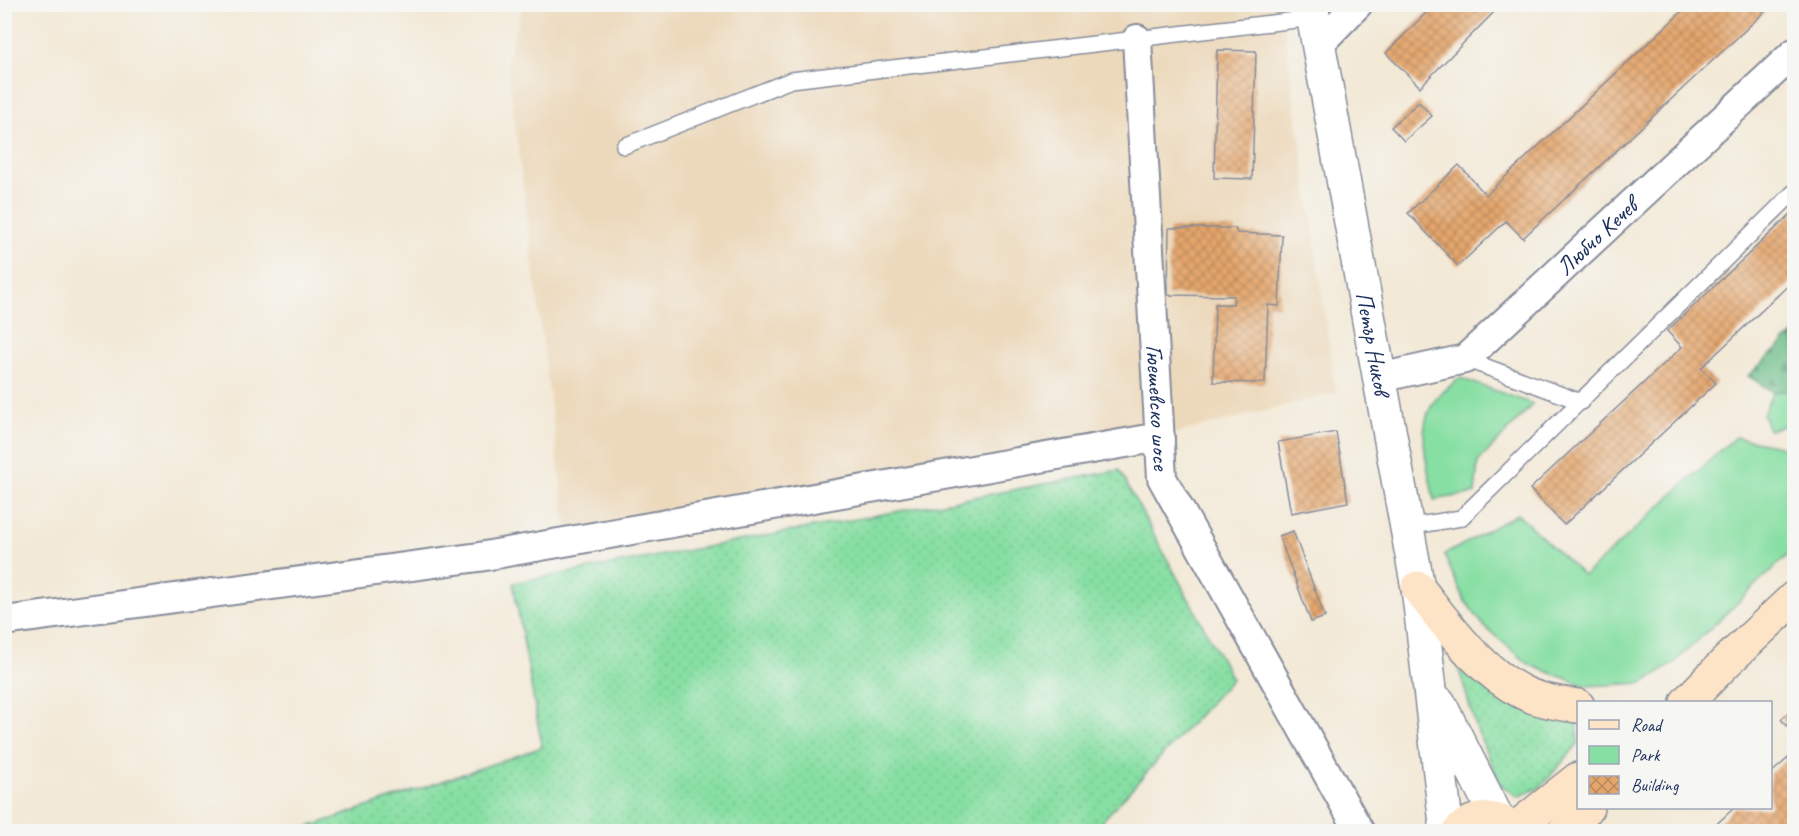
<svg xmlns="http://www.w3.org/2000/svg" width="1799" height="836" viewBox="0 0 1799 836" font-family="Caveat,sans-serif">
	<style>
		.built { fill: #ecd8ba }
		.grass { fill: url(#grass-dots); stroke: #518780; stroke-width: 1.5 }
		.forest { fill: url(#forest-firs); stroke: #447674; stroke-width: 1.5 }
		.park { fill: #87dfa3; stroke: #518780; stroke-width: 1.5 }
		.building { fill: url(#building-cross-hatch) }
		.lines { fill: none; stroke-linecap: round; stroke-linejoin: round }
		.service-casing { stroke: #878c9a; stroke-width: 18 }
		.minor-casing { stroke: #878c9a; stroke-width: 32 }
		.tertiary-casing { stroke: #878c9a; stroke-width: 36 }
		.secondary-casing { stroke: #878c9a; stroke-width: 36 }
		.service { stroke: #fff; stroke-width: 15 }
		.minor { stroke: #fff; stroke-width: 28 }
		.tertiary { stroke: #fff; stroke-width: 33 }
		.secondary { stroke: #fee4c6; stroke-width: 33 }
		.labels { text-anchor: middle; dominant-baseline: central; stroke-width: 5; stroke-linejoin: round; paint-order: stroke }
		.street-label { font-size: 24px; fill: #1b2f5e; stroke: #f6f6f2 }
	</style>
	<defs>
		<pattern id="grass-dots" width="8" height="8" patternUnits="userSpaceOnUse" patternTransform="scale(1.5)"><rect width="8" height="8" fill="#87dfa3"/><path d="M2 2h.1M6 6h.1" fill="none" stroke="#74c08f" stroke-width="1.8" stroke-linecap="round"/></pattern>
		<pattern id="forest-firs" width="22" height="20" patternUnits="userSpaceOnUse" patternTransform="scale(1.5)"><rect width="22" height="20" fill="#6dbe89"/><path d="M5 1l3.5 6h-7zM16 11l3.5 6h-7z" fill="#599b73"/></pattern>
		<pattern id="building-cross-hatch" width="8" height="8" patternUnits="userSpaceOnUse" patternTransform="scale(1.5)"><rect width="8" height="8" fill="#e5a66c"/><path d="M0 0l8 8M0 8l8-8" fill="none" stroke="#b9885c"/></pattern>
	</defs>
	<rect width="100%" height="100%" fill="#f6f6f2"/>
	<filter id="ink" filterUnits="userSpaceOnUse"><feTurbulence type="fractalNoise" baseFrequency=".0167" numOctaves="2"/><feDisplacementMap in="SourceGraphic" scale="12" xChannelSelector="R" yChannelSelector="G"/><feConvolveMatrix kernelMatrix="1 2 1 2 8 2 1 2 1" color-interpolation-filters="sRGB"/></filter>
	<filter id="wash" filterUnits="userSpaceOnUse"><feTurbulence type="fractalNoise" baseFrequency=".008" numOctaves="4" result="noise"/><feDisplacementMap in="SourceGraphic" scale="24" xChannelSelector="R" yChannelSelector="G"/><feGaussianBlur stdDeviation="1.35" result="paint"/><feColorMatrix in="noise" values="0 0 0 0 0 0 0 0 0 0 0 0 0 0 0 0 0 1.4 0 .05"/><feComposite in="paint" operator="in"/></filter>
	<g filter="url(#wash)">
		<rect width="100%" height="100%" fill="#f3e9d7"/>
		<polygon class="built" points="523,5 1281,5 1336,393 1160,437 568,541 507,60"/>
		<g class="grass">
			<polygon points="1119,470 1232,679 1093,831 297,831 542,747 513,583"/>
			<polygon points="1456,660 1486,689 1526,707 1578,720 1578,744 1541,787 1518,797 1500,784 1477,730"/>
		</g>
		<polygon class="forest" points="1794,333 1794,390 1773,392 1748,376"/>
		<g class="park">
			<path d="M1460,378L1533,404L1478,462L1475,493L1434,500C1429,471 1415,431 1433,403C1439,394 1452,385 1460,378Z"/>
			<polygon points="1794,390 1794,423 1769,430 1763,414 1773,392"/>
			<polygon points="1735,437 1794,449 1794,549 1673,664 1643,683 1585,686 1530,665 1485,627 1465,601 1444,555 1517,514 1584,576"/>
		</g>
		<g id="blocks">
			<g class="building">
				<polygon points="1435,4 1502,4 1420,87 1386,53"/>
				<polygon points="1690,4 1773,4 1523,238 1506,221 1458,266 1408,213 1459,165 1486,195"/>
				<polygon points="1217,50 1256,51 1252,179 1214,178"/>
				<polygon points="1419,102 1432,116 1404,141 1391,127"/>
				<polygon points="1794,211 1794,280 1701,368 1716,383 1564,525 1530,489 1682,347 1667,331"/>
				<polygon points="1169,228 1235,228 1237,233 1282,235 1279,306 1268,305 1265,383 1213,382 1215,304 1233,304 1234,296 1168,295"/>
				<polygon points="1336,432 1348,502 1291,513 1278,442"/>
				<polygon points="1293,531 1325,617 1311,622 1279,536"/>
				<polygon points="1794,707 1794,734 1781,719"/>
				<polygon points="1794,753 1794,830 1793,832 1708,832 1734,808 1770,808 1770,774"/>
			</g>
		</g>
	</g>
	<g filter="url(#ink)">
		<use href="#blocks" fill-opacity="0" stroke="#878c9a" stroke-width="1.5"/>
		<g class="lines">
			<g class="service-casing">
				<g id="service">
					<polyline points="624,146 791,80 1313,18"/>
					<polyline points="1465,359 1581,402"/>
					<polyline points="1407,527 1461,518 1794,192"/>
				</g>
			</g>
			<g class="minor-casing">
				<g id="minor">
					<path id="s1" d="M1137,39L1162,478L1360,832"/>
					<polyline points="1318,45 1358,4"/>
					<path id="s2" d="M1379,378L1465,359L1794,53"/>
					<polyline points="4,621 479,557 1160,437"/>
				</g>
			</g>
			<g class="tertiary-casing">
				<g id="tertiary">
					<path id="s3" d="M1311,4L1418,588L1447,832"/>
					<polyline points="1439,703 1498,820"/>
				</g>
			</g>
			<g class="secondary-casing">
				<g id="secondary">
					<path d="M1418,588C1448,626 1479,671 1524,693C1541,701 1560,704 1578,706"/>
					<polyline points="1687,702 1725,663 1794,598"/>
					<polyline points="1515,829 1578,779"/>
					<path d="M1459,832C1475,814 1500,816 1517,832"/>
					<polyline points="1564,832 1587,808"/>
				</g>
			</g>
			<use href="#service" class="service"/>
			<use href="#minor" class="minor"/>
			<use href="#tertiary" class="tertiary"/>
			<use href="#secondary" class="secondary"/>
		</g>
	</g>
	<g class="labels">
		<g class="street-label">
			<text stroke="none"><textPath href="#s2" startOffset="268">Любчо Кечев</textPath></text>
			<text stroke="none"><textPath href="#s3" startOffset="345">Петър Ников</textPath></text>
			<text stroke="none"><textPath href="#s1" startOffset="369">Гюешевско шосе</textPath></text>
		</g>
	</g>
	<rect width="1799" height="836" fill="none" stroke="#f6f6f2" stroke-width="24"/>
	<rect x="1577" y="701" width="195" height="108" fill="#f6f6f2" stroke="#9ea6b7" stroke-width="1.5"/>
	<rect x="1589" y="720" width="30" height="9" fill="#fee4c6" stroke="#9ea6b7" stroke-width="1.5"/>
	<text x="1631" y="731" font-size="18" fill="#1b2f5e">Road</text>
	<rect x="1589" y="746" width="30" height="18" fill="#87dfa3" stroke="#9ea6b7" stroke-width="1.5"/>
	<text x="1631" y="761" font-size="18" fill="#1b2f5e">Park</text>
	<rect x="1589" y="776" width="30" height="18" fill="url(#building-cross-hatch)" stroke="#9ea6b7" stroke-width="1.5"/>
	<text x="1631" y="791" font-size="18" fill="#1b2f5e">Building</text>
</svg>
